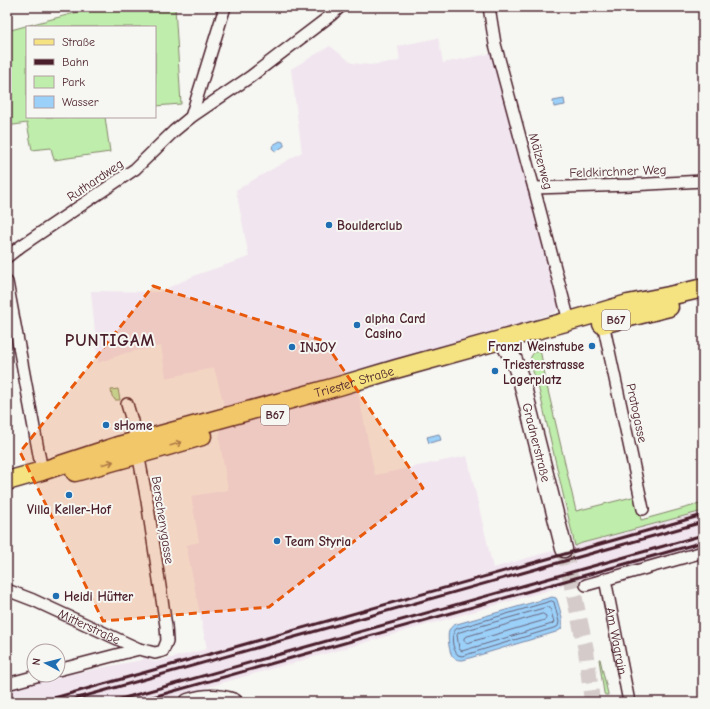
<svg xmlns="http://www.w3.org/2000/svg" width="710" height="709" viewBox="0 0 710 709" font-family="'Comic Neue',sans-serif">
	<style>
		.built { fill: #f1e5ef }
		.green { fill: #bfedab; stroke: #84866b }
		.water { fill: #9bd0f9; stroke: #7b89a7 }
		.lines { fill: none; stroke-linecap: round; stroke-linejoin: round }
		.shore { stroke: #6a667d; stroke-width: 1 }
		.secondary-tunnel { stroke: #d4cbca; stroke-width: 16; stroke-dasharray: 16 8; stroke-linecap: butt }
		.street-casing { stroke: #4a1f2b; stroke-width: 14 }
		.secondary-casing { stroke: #4a1f2b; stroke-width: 19 }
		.primary-casing { stroke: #4a1f2b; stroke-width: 21 }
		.street { stroke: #f6f6f2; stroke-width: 11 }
		.secondary { stroke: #f6f6f2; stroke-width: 16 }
		.primary { stroke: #f5e382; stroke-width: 18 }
		.rail { stroke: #4a1f2b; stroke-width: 3 }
		.oneway { stroke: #a08156 }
		.marked { fill: #e8590c; fill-opacity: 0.2; stroke: #e8590c; stroke-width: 3; stroke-dasharray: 8 5; stroke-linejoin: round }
		.poi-dot { fill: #1f6fb2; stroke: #f6f6f2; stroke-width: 1.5 }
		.labels { text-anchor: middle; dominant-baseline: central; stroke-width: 4; stroke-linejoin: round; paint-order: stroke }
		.shield { fill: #f6f6f2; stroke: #7e6067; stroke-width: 1 }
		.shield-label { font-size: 12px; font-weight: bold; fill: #4a1f2b }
		.street-label { font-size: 13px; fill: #4a1f2b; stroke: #f6f6f2 }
		.poi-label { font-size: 13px; font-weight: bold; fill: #4a1f2b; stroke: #f6f6f2; text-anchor: start }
		.district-label { font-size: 17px; font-weight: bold; letter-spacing: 1px; fill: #4a1f2b; stroke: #f6f6f2 }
	</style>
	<rect width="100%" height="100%" fill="#f6f6f2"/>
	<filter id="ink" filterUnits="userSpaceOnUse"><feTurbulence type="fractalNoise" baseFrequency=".025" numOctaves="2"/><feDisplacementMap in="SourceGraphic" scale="8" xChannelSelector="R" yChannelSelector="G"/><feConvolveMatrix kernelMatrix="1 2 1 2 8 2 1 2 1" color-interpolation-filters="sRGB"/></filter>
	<g filter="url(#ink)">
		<polygon class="built" points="438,38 443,63 494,53 558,303 559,307 556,312 445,349 353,377 360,401 375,475 467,456 493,568 552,551 554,552 579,545 581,543 586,542 703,511 703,548 589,579 587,579 562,586 560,587 300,661 294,663 293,664 289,665 288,664 156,702 7,702 7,691 64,676 95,669 142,660 144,657 155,662 207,649 186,545 199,542 191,496 228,490 219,438 225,409 214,368 166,378 161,346 126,353 98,363 91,291 159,292 196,275 249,257 236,190 302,152 291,69 330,46 352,63 370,65 400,61 398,46"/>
		<g class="green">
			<polygon points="97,7 175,7 181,104 155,106 155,27 27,27 27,117 105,117 110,152 54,160 51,148 32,150 27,123 7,126 7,31"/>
			<path d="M540,349L547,386L576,511L636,496L641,520L703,503V511L586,542C581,543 580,544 575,546L537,381C534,374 527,361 532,355C534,352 537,351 540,349Z"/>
			<polygon points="118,389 120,400 115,400 112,396 111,390"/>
			<polygon points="599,659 600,659 608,694 608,695 605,695 604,693"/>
		</g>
		<g class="water">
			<polygon points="564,99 565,105 554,107 553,101"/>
			<polygon points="280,141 283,142 284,144 284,146 276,151 274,150 272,148 273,145"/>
			<polygon points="439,434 441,440 429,443 427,437"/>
			<path d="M552,597L556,598L557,600C559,607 565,623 561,629C560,630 558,631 556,632L463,660C459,660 456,660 453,657C449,653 447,636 449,630C451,627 453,625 457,624Z"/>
		</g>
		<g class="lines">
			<g class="shore">
				<path d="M552,601L554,602L559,622L558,626L557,627L462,656L458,655C452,649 450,635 456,629Z"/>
				<polygon points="548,607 550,608 554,622 552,624 462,651 459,649 457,635 458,633 460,632"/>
				<polygon points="543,614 546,616 546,618 545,620 467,643 464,641 464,638 465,637"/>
			</g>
			<polyline class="secondary-tunnel" points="564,549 586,650 592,702"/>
			<g class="street-casing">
				<g id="street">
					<polyline points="489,7 495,44 528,167 534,188 569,321"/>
					<polyline points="191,117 225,7"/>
					<polyline points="534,188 631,185 703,181"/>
					<polyline points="7,257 21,246 135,169 174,131 191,117 250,77 330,16 340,7"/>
					<polyline points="7,282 42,471"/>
					<polyline points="603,323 643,509"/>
					<path id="s1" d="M605,579L629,702"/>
					<polyline points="586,585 703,552"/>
					<path id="s2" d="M7,590L33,600L139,649L155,653L163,651L167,641L166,626L147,501L132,421L127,404"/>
					<polyline points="58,670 139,649"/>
					<polyline points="7,684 40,675"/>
				</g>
			</g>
			<g class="secondary-casing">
				<g id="secondary">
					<path id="s3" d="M504,339L507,349L514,360L522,383L564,549"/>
					<path d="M188,702C204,697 218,696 234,702"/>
				</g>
			</g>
			<g class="primary-casing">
				<g id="primary">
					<polyline points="602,324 669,307"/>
					<polyline points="75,472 154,450 202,436"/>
					<path id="s4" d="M7,481L42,471L118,446L157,436L339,386L396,369L504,339L591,315L628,304L669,296L703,288"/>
				</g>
			</g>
			<use href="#street" class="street"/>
			<use href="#secondary" class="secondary"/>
			<use href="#primary" class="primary"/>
			<g class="rail">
				<polyline points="40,702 703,515"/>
				<polyline points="64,702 703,522"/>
				<polyline points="110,702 703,535"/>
				<polyline points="135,702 703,542"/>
			</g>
		</g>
		<defs><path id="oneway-shaft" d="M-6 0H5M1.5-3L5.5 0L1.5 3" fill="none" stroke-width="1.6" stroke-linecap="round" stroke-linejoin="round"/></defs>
		<g class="oneway">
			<use href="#oneway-shaft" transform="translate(176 444) rotate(-17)"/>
			<use href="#oneway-shaft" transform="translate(108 463) rotate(-15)"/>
		</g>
	</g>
	<path class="marked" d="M153,286L324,341L423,488L269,607L103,621L20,452Z"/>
	<g class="poi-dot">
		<circle cx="329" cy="225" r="4"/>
		<circle cx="357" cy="325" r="4"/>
		<circle cx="592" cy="346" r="4"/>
		<circle cx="292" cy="347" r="4"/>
		<circle cx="495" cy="371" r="4"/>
		<circle cx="106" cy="425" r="4"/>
		<circle cx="69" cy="495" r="4"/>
		<circle cx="277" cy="541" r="4"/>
		<circle cx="56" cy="596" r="4"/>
	</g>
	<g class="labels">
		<g class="shield">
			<rect x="602" y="310" width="28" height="20" rx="3"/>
			<rect x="261" y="405" width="28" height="20" rx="3"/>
		</g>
		<g class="shield-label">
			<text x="616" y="320">B67</text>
			<text x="275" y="415">B67</text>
		</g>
		<g class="street-label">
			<text transform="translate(541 161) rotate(74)">Mälzerweg</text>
			<text transform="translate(618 171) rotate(-2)">Feldkirchner Weg</text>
			<text transform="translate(95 180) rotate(-34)">Ruthardweg</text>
			<text stroke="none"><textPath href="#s4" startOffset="361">Triester Straße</textPath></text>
			<text transform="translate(637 413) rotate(78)">Pratogasse</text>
			<text stroke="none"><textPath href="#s3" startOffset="109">Gradnerstraße</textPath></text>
			<text transform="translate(163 520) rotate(81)">Berschenygasse</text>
			<text stroke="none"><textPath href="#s2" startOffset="90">Mitterstraße</textPath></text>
			<text stroke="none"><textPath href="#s1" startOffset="63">Am Wagrain</textPath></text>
		</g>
		<g class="poi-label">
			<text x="337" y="225">Boulderclub</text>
			<text x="365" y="318">alpha Card<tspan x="365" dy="15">Casino</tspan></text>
			<text x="584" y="346" text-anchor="end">Franzl Weinstube</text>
			<text x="300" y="347">INJOY</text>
			<text x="503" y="364">Triesterstrasse<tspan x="503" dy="15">Lagerplatz</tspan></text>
			<text x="114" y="425">sHome</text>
			<text x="69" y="509" text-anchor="middle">Villa Keller-Hof</text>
			<text x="285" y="541">Team Styria</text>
			<text x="64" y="596">Heidi Hütter</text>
		</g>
		<g class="district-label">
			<text x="110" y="340">PUNTIGAM</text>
		</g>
	</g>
	<rect width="710" height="709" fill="none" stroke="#f6f6f2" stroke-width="24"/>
	<rect x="12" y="12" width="686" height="685" fill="none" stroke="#4a1f2b" stroke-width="1.5" filter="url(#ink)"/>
	<rect x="26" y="26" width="130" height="92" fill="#f6f6f2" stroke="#b1a0a2"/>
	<rect x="34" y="39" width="20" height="6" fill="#f5e382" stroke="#b1a0a2"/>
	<text x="62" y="46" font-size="12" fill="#4a1f2b">Straße</text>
	<rect x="34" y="59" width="20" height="6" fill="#4a1f2b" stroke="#b1a0a2"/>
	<text x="62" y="66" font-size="12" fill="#4a1f2b">Bahn</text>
	<rect x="34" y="76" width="20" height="12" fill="#bfedab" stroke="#b1a0a2"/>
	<text x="62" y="86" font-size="12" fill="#4a1f2b">Park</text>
	<rect x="34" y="96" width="20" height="12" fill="#9bd0f9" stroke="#b1a0a2"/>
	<text x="62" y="106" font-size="12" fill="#4a1f2b">Wasser</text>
	<g transform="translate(46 663) rotate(277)"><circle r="19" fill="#f6f6f2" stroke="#b1a0a2"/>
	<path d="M0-3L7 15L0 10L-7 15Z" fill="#1f6fb2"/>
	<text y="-6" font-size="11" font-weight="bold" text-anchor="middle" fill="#4a1f2b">N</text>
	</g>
</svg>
